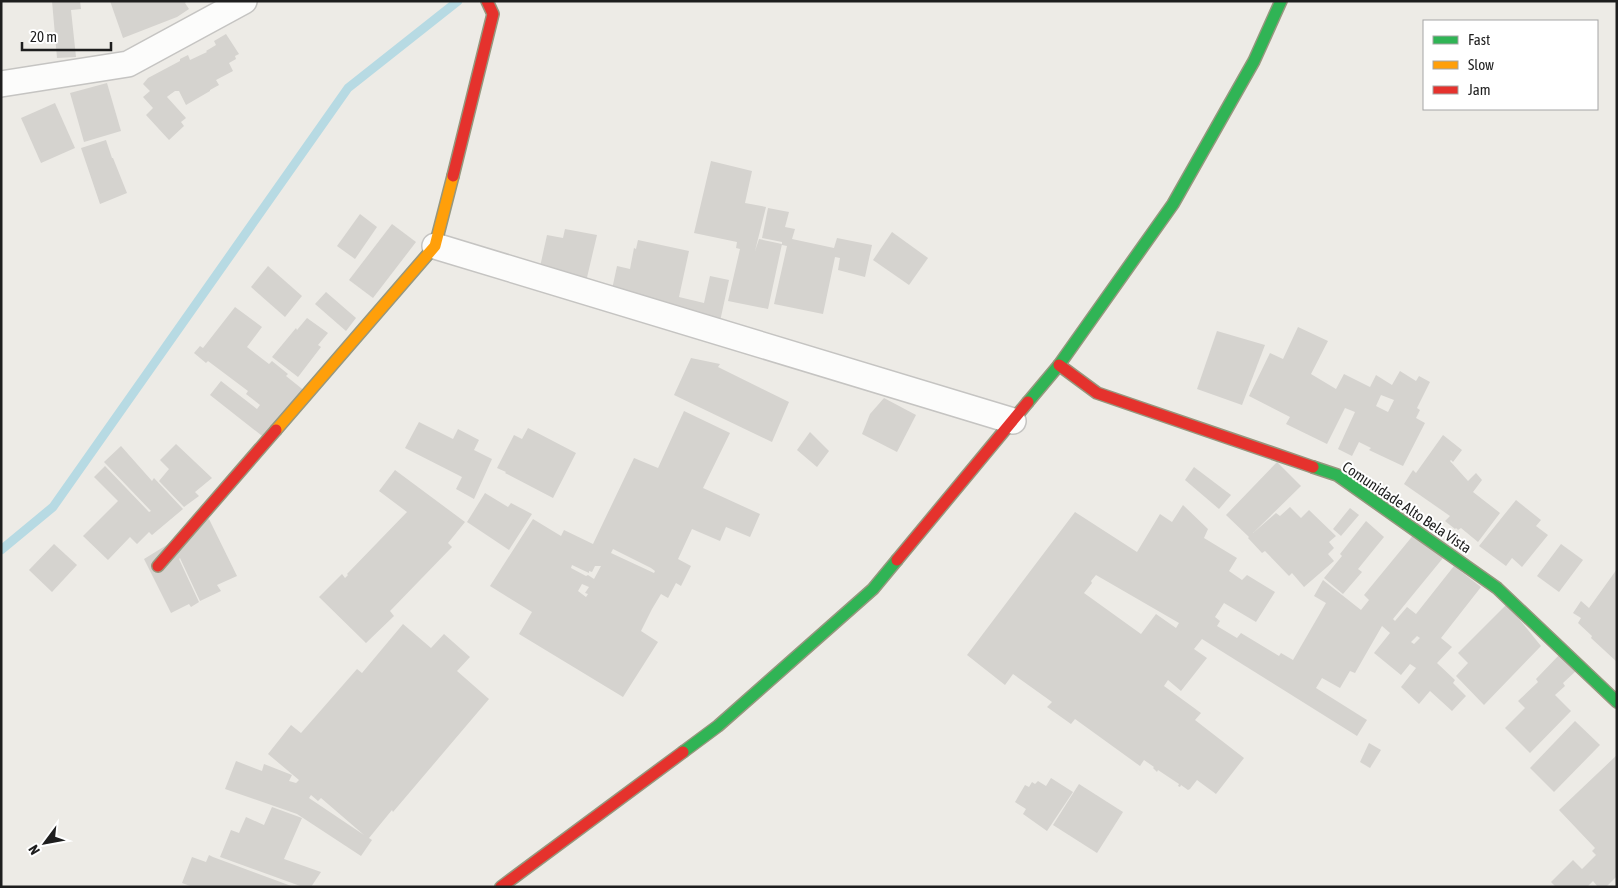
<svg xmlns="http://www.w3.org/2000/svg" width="1618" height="888" viewBox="0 0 1618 888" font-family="'Asap Condensed',sans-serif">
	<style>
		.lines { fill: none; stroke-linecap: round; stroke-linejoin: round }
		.stream { stroke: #b7dae3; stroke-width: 9 }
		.building { fill: #d5d3cf; fill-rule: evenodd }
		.street-casing { stroke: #c5c4c2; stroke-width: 28 }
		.fast-casing { stroke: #96977e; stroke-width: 14 }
		.slow-casing { stroke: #96977e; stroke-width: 14 }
		.jam-casing { stroke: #96977e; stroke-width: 14 }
		.street { stroke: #fcfcfb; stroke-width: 25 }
		.fast { stroke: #30b455; stroke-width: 11 }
		.slow { stroke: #ff9f0a; stroke-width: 11 }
		.jam { stroke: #e5322d; stroke-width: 11 }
		.labels { text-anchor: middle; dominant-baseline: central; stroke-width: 4; stroke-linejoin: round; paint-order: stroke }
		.street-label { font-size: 15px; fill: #1e1e1e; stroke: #fff }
	</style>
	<rect width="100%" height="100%" fill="#edebe6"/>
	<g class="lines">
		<polyline class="stream" points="1,550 53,507 348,88 458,1"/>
	</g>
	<g class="building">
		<polygon points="52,1 80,1 81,9 71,10 76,57 57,58"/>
		<polygon points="110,1 187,1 185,3 189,9 177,17 123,38"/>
		<polygon points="226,34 239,54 235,56 236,59 229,63 233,71 216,80 219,85 210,90 210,91 186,105 179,91 175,91 168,96 167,97 186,118 181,122 184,126 169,140 146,115 153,108 143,97 150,91 143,84 148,78 180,61 180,59 188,55 190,60 207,52 206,51 216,45 214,41"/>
		<polygon points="107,83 121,131 84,142 70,93"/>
		<polygon points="55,103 75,148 41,163 21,118"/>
		<polygon points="106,140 112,158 113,158 127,193 100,204 81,148"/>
		<polygon points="711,161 752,171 745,203 766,207 755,251 759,239 782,244 768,309 728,301 740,249 736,248 737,242 694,233"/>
		<polygon points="768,208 789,212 785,227 795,229 792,239 834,248 837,238 872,245 865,277 838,270 840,258 835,257 823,314 774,304 787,246 782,245 782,242 762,238"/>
		<polygon points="360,214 377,227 355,259 337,246"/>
		<polygon points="392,224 416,242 373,298 349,280"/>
		<polygon points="565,229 597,235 585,286 538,276 547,235 563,238"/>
		<polygon points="892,232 928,258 909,285 873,260"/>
		<polygon points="638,240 689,251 679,297 704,303 710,276 729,280 719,326 611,294 617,266 630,269 634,248 636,249"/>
		<polygon points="268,266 302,296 285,317 251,287"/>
		<polygon points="326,292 356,318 346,331 315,304"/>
		<polygon points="235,307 262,327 247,347 269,364 272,361 288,374 286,376 306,392 266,439 210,395 221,381 257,409 260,405 246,394 248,391 208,361 206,363 194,353 200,346 203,348"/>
		<polygon points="307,318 328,333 318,345 321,347 298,377 272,357 296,328 297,330"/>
		<path d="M1298,327L1328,341L1311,374L1336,389L1344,374L1370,387L1376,375L1392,385L1400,371L1416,381L1419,376L1430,382L1417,408L1420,410L1416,418L1425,423L1403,466L1371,451L1369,450L1371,448L1359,442L1352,456L1338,449L1355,412L1345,408L1327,444L1286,424L1290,417L1249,396L1270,353L1283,359ZM1381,395L1394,400L1388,412L1376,406Z"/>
		<polygon points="1217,331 1265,345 1242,405 1197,389"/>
		<polygon points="691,358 720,364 718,367 789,402 772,442 674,395"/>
		<polygon points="884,398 916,415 897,452 862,434 870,414"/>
		<path d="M684,411L730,433L703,488L760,514L750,537L726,527L720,541L692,529L678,559L691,566L681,586L676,583L668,598L661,594L652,609L641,631L658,642L623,697L519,634L532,612L490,586L533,519L561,536L564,530L593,544L634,458L658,468ZM613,549L651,568L655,571L654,573L611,553ZM572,565L589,573V571L592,572L595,566H601L594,579L588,575L586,576L571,568ZM582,584L589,587L585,593L588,594L586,597L578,591Z"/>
		<polygon points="419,422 453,439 458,429 479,440 474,450 492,459 474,499 456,489 462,477 405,448"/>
		<polygon points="528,428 576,453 553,498 505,473 506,472 497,468 514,435 522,439"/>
		<polygon points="810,432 829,451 817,467 797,450"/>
		<polygon points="1443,435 1462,450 1453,462 1451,460 1450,461 1468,481 1476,473 1482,480 1473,492 1500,513 1478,542 1461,528 1458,530 1456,528 1455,529 1445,521 1450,516 1404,484 1413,470 1416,473"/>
		<polygon points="176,444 212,478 195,492 199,496 184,507 159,481 169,469 160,460"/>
		<polygon points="121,446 152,481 154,478 183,509 152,535 149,532 137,544 130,537 108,560 83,536 118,501 94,477 105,466 149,512 151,511 104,462"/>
		<polygon points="1277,462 1301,486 1253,533 1276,513 1280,516 1290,507 1301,518 1309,510 1336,536 1329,542 1334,548 1328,554 1334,561 1304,587 1292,573 1289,576 1265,551 1262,553 1248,538 1249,537 1226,515"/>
		<polygon points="1194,467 1231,495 1219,509 1185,480"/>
		<polygon points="395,470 465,522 448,543 452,547 390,611 394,616 366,643 319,597 342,574 345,578 348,575 347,574 407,512 379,491"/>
		<polygon points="485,493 508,507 511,503 532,514 509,550 467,522"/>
		<polygon points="1516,500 1541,520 1536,526 1548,535 1522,567 1512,558 1506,566 1479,546"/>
		<path d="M1183,505L1208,529L1204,538L1237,558L1229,571L1242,580L1247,575L1275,592L1256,622L1224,603L1215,617L1220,621L1217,626L1237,638L1241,633L1279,656L1281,653L1293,660L1326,603L1314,596L1323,580L1361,610L1369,600L1364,595L1415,533L1443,558L1393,619L1395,621L1407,607L1416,614L1454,566L1481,587L1441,638L1452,647L1437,663L1455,680L1453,683L1466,696L1452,711L1430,691L1419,704L1401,687L1416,668L1410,664L1401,675L1374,653L1390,633L1382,626L1355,673L1350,671L1340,688L1322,678L1316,688L1367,720L1357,736L1202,639L1194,649L1207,658L1181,691L1168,680L1164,686L1201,713L1195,720L1244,758L1216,794L1197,780L1190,789L1188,790L1181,785L1180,787L1178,786L1179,784L1158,770L1157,772L1153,768L1154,767L1144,760L1140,766L1075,719L1071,724L1047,707L1052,702L1013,674L1005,685L967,655L1075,512L1137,552L1160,514L1172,522ZM1096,575L1179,623L1176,628L1156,614L1141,634L1084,593L1092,583L1091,581ZM1417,636L1420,638L1414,644L1411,642Z"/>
		<polygon points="1350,508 1359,515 1341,536 1333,529"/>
		<polygon points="209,519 237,576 217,585 221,591 200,601 180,558 179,559 199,602 191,607 189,604 171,613 144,559"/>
		<polygon points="1366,521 1384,537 1358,569 1362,572 1343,594 1324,578 1342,556 1340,554"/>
		<polygon points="54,544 77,565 52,592 29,570"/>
		<polygon points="1561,544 1583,560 1559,592 1537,576"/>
		<polygon points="1617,569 1617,662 1591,638 1592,636 1578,623 1581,618 1573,613 1581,601 1589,608"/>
		<polygon points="1507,604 1541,646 1484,705 1456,676 1468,663 1458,653"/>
		<path d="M403,624L431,648L444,634L470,657L457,671L489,699L393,812L392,810L369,838L372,840L361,856L297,814L225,789L236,761L262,771L264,764L292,775L289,781L296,783L299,780L268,754L291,725L301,733L357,669L362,673ZM311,795L318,801L321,798L364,835L309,798Z"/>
		<polygon points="1561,653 1577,670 1563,683 1565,686 1555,695 1571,711 1530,753 1505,728 1525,708 1518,701 1538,682 1536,679"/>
		<polygon points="1575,721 1600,745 1554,792 1530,768"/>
		<polygon points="1369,743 1381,750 1370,768 1360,762"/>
		<polygon points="1617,755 1617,876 1606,887 1598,887 1593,881 1587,887 1556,887 1551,882 1573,860 1582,869 1596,855 1592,851 1595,848 1559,810"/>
		<polygon points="1051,778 1073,792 1047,831 1023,814 1026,809 1015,802 1025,785 1029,787 1032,782 1035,784 1038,781 1046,786"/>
		<polygon points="1079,784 1123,812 1097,853 1053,825"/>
		<polygon points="272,807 302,818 284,859 321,872 311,887 303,887 220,857 231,830 239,833 246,817 264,825"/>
		<polygon points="209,855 213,857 294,887 193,887 182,883 192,857 206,862"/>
	</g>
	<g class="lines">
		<g class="street-casing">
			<g id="street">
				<polyline points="1,84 128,64 244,1"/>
				<polyline points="435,246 1013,421"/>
			</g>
		</g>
		<g class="fast-casing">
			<g id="fast">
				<polyline points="1028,402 1059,365 1173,204 1254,61 1281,1"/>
				<polyline points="1313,467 1337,475 1497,588 1617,702"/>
				<polyline points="683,752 718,726 873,589 897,560"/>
			</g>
		</g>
		<g class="slow-casing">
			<polyline id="slow" points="276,430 435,246 453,176"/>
		</g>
		<g class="jam-casing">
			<g id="jam">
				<polyline points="453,176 493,14 487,1"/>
				<polyline points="1059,365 1097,393 1313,467"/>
				<polyline points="897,560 1028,402"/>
				<polyline points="158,566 276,430"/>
				<polyline points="501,887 683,752"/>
			</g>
		</g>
		<use href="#street" class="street"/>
		<use href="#fast" class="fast"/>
		<use href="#slow" class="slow"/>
		<use href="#jam" class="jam"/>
	</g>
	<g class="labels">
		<g class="street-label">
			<text transform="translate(1407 507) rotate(34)">Comunidade Alto Bela Vista</text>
		</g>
	</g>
	<rect width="1618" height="888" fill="none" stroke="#1e1e1e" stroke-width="5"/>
	<rect x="1423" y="20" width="175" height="90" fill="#ffffff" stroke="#a5a5a5"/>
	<rect x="1433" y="36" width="25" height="8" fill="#30b455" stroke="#a5a5a5"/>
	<text x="1468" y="45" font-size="15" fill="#1e1e1e">Fast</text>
	<rect x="1433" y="61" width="25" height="8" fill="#ff9f0a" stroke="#a5a5a5"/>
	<text x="1468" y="70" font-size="15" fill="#1e1e1e">Slow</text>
	<rect x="1433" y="86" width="25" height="8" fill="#e5322d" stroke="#a5a5a5"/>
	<text x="1468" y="95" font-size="15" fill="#1e1e1e">Jam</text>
	<g transform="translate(45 843) rotate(238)" stroke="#ffffff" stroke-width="4" paint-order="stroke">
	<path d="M0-4L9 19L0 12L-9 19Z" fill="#1e1e1e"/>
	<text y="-8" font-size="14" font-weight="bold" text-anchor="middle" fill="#1e1e1e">N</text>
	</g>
	<path d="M22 42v8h89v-8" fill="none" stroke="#1e1e1e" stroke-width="2.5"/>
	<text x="30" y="42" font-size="15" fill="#1e1e1e" stroke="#ffffff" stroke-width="4" paint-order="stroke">20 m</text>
</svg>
